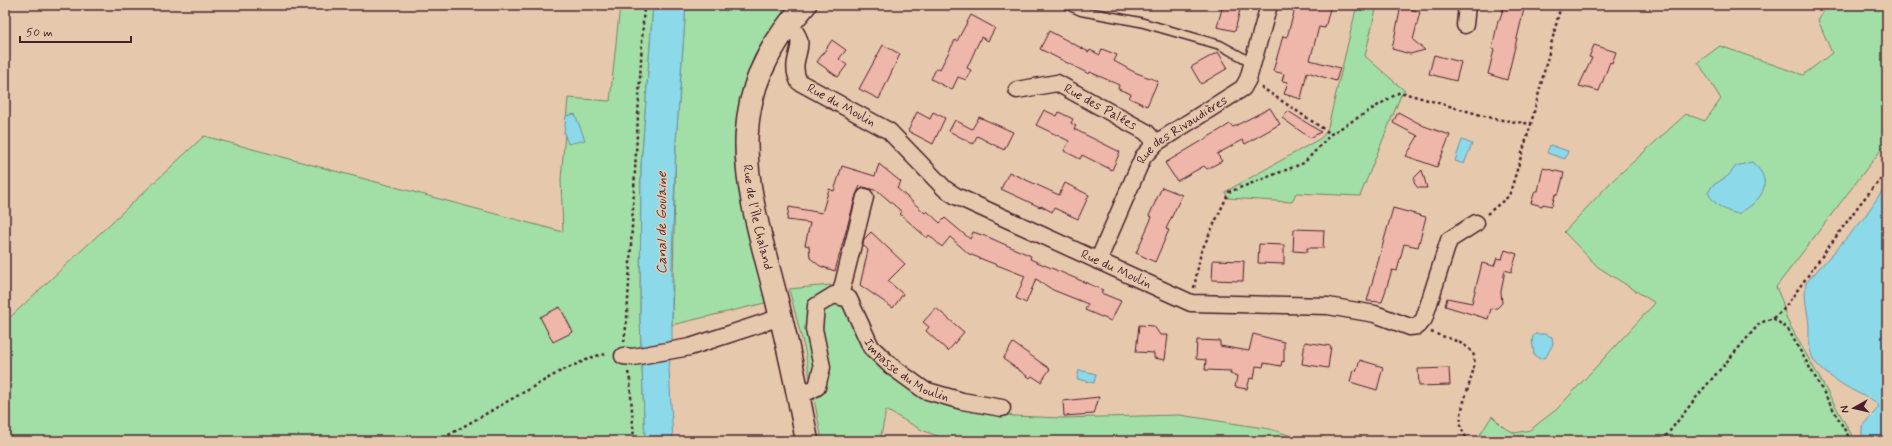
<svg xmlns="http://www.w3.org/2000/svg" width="1892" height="446" viewBox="0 0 1892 446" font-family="Mynerve,sans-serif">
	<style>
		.green { fill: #a2dfa6; stroke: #767f68 }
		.water { fill: #8bd9e9; stroke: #718f9d }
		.building { fill: #efb6aa; stroke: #4a1f2b }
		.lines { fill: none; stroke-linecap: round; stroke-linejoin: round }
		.lane-casing { stroke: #4a1f2b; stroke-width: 11 }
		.street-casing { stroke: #4a1f2b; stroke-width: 19 }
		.secondary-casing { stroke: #4a1f2b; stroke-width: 25 }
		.path { stroke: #4a1f2b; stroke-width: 2.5; stroke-dasharray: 3 3; stroke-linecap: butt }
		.lane { stroke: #e6c9ad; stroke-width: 8 }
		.street { stroke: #e6c9ad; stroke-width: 16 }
		.secondary { stroke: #e6c9ad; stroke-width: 22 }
		.labels { text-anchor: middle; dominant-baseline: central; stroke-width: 3; stroke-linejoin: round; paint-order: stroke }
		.street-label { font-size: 13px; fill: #4a1f2b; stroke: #e6c9ad }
		.water-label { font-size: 14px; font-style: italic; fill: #50323e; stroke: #e6c9ad }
	</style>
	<rect width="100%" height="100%" fill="#e6c9ad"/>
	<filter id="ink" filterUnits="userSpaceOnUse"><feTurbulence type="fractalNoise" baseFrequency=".025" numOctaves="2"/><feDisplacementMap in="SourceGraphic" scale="8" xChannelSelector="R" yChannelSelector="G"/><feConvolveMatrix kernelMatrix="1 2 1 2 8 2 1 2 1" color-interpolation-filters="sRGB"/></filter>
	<g filter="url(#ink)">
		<g class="green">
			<polygon points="620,5 653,5 641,167 640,318 645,441 5,441 5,322 204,136 563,232 561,179 568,98 610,101"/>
			<path d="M686,5H790C773,31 754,58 744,88C729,129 735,178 745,220C752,248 763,274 769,302L672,325L676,142Z"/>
			<polygon points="1357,5 1377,5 1365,56 1406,92 1401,95 1360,196 1296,193 1292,202 1228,198 1225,192 1321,138 1327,131"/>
			<polygon points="1823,5 1887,5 1887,142 1776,287 1782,301 1787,320 1855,441 1476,441 1492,416 1503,427 1515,433 1530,430 1557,409 1655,303 1598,267 1564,232 1612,181 1686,114 1705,121 1721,99 1698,62 1720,46 1803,75 1832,53 1818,20 1826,7"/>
			<polygon points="830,285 845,310 867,351 968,410 1014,416 1062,418 1180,415 1270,429 1307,441 950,441 922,430 886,410 880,441 822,441 805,351 789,289"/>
		</g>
		<g class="water">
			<polygon points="653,5 686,5 676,142 672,258 672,339 669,369 673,441 645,441 640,318 641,167"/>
			<polygon points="575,114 585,140 568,144 564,133 566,116"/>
			<polygon points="1462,140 1472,144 1464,164 1455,161"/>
			<polygon points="1550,145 1568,151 1565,159 1547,153"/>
			<path d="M1752,162C1777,183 1760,202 1738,214C1725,211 1715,206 1708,193L1712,186L1728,176L1736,166Z"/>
			<path d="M1887,184V441H1862V426L1879,407C1874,399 1870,399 1862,395C1849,389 1816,370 1812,356C1808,346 1809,336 1809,326C1808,312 1803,297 1806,283L1861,222Z"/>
			<polygon points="1535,334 1545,334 1552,337 1553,344 1546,357 1540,359 1534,355 1532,338"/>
			<polygon points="1079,370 1096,374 1094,383 1077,379"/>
		</g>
		<g class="building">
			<polygon points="1223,5 1241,5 1235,31 1217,27"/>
			<polygon points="1296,5 1331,5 1325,28 1319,27 1310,60 1340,68 1336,81 1307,72 1301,99 1284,94 1288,82 1282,81 1284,74 1273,71 1283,36 1287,37"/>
			<polygon points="1504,5 1525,5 1507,80 1488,74 1494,50 1492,49 1498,20 1500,20"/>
			<polygon points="1401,6 1420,12 1413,40 1425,50 1410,54 1392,49"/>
			<polygon points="971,15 995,28 988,41 981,37 967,68 971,70 966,80 958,77 952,90 931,79 937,67 940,69 955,40 957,41"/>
			<polygon points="1049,31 1089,52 1090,50 1100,55 1102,49 1117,55 1114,61 1134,72 1158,81 1147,106 1129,98 1131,94 1118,89 1119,85 1090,72 1089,74 1040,49"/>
			<polygon points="832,40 846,50 839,59 847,65 838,77 817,62"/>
			<polygon points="883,45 900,54 879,99 859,89"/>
			<polygon points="1594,45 1616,52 1612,63 1610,62 1599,91 1579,86 1592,58 1589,57"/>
			<polygon points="1218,52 1228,68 1201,84 1191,67"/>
			<polygon points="1434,55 1461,62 1456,81 1429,74"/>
			<polygon points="1270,108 1280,124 1245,144 1243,140 1217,154 1222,161 1207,169 1204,166 1177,181 1165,163 1230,124 1233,127"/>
			<polygon points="1044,110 1057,116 1059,112 1073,119 1071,123 1076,126 1074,129 1120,152 1112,170 1082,155 1080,159 1064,151 1069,141 1036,125"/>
			<polygon points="1288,111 1321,132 1310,138 1282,118"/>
			<polygon points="917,112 930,119 933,112 945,118 933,144 908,131"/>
			<polygon points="1398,112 1424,126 1450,135 1437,167 1406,156 1418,136 1393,123"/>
			<polygon points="979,117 1013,132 1004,150 977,136 973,144 949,131 955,120 972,129"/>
			<polygon points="879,164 901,182 897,188 925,213 927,211 940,223 945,218 970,239 973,232 988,237 1031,256 1030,259 1103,290 1101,293 1121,301 1111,321 1085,310 1088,304 1053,290 1036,279 1026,303 1016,298 1025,276 969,254 950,237 942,247 929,235 927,238 900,214 902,212 878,191 860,186 856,195 835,271 820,266 810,258 809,246 805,245 810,223 787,220 789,207 822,213 829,189 834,191 842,166 875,176"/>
			<polygon points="1543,168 1564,173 1559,193 1555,195 1552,206 1543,204 1542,206 1531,203 1535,191 1538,191"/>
			<polygon points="1422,170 1427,188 1418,188 1414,183 1414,178"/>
			<polygon points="1009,172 1059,195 1065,183 1089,195 1078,219 1054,208 1052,212 1041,206 1040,207 1001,189"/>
			<polygon points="1162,187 1182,195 1166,229 1169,230 1155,262 1136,253 1152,217 1149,216"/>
			<polygon points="1393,208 1426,217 1418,247 1404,244 1397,271 1392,270 1382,302 1367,301"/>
			<polygon points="1294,229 1324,230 1323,248 1307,248 1307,252 1293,251"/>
			<polygon points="871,232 905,264 888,281 903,294 893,308 860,285 868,250 863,245 864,239"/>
			<polygon points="1259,244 1284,245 1284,264 1258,263"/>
			<polygon points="1505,250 1517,254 1511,272 1505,270 1501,292 1502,303 1497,308 1491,309 1488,319 1445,306 1447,298 1472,303 1482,263 1494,266 1497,258 1502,259"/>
			<polygon points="1213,260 1244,261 1243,281 1212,280"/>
			<polygon points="560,307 573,332 553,342 540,317"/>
			<polygon points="936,308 964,332 948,351 926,331 929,327 923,322"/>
			<polygon points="1139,325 1154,326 1160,335 1168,335 1165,360 1154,358 1154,353 1136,352"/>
			<polygon points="1253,334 1284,342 1284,362 1282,361 1281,366 1264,363 1263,367 1256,366 1254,379 1250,378 1247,389 1235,387 1237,376 1230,374 1231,371 1205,370 1206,360 1196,359 1197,340 1220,341 1220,346 1249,351"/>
			<polygon points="1305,342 1331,346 1328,368 1302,364"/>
			<polygon points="1013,343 1050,369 1041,382 1032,376 1030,378 1003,359"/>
			<polygon points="1360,360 1383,367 1377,390 1350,382 1353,370 1356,371"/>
			<polygon points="1449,368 1450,385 1419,386 1418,369"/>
			<polygon points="1099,397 1094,414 1064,416 1063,401"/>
		</g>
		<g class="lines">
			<g class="lane-casing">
				<polyline id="lane" points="1068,5 1081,11 1140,22 1220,45 1253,63"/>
			</g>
			<g class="street-casing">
				<g id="street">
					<path id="s1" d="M788,24C814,47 786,55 799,82L889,131L945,189L956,196L1191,303L1328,306L1375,314L1410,327L1418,326L1424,319L1449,240L1476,223"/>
					<polyline points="1465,25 1467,5"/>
					<path id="s2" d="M1017,90L1057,83L1146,132L1156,143"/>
					<path id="s3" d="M1098,261L1143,157L1156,143L1243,88L1248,79L1269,5"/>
					<polyline points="840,296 865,197"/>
					<polyline points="623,356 633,357 690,347 781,317"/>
					<path id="s4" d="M800,396L817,387L822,367L814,329L816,306L834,295L849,299L871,347L891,366L924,390L962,401L1002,408"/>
				</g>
			</g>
			<g class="secondary-casing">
				<g id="secondary">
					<path id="s5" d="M805,5C718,101 746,181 775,293C787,342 798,391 807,441"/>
				</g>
			</g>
			<g class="path">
				<polyline points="1261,87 1331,134"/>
				<polyline points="1487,214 1509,196 1531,124"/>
				<polyline points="1194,288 1201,252 1229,192 1304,163 1331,134 1400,92 1495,119 1531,124 1561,5"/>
				<polyline points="1773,318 1783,310 1859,205 1887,171"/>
				<path d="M1431,332C1445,338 1462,340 1472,352C1483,366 1452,412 1463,432C1464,436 1469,439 1471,441"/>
				<polyline points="624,342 627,319 644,5"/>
				<polyline points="628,372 630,380 634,441"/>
				<polyline points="438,441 561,371 595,356 608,354"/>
				<polyline points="1662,441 1699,394 1760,323 1773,318 1788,329 1851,441"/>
			</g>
			<use href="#lane" class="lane"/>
			<use href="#street" class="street"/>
			<use href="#secondary" class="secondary"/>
		</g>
	</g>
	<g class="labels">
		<g class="street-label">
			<text stroke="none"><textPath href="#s1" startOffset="111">Rue du Moulin</textPath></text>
			<text stroke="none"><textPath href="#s2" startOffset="90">Rue des Palées</textPath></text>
			<text stroke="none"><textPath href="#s3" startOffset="161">Rue des Rivaudières</textPath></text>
			<text stroke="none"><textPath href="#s5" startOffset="229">Rue de l'Île Chaland</textPath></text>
			<text stroke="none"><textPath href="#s1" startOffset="435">Rue du Moulin</textPath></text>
			<text stroke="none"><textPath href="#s4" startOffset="234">Impasse du Moulin</textPath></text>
		</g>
		<g class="water-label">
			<text transform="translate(662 223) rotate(-90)">Canal de Goulaine</text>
		</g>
	</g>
	<rect width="1892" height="446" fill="none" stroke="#e6c9ad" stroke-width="20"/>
	<rect x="10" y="10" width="1872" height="426" fill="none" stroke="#4a1f2b" stroke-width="1.5" filter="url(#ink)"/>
	<g transform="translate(1854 408) rotate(262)" stroke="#e6c9ad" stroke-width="3" paint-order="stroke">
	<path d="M0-3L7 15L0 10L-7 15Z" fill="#4a1f2b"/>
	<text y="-6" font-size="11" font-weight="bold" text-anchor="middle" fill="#4a1f2b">N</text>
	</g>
	<path d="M20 36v6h111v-6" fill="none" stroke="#4a1f2b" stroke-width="2"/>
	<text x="26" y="36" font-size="12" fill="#4a1f2b" stroke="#e6c9ad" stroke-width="3" paint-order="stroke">50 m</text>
</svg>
